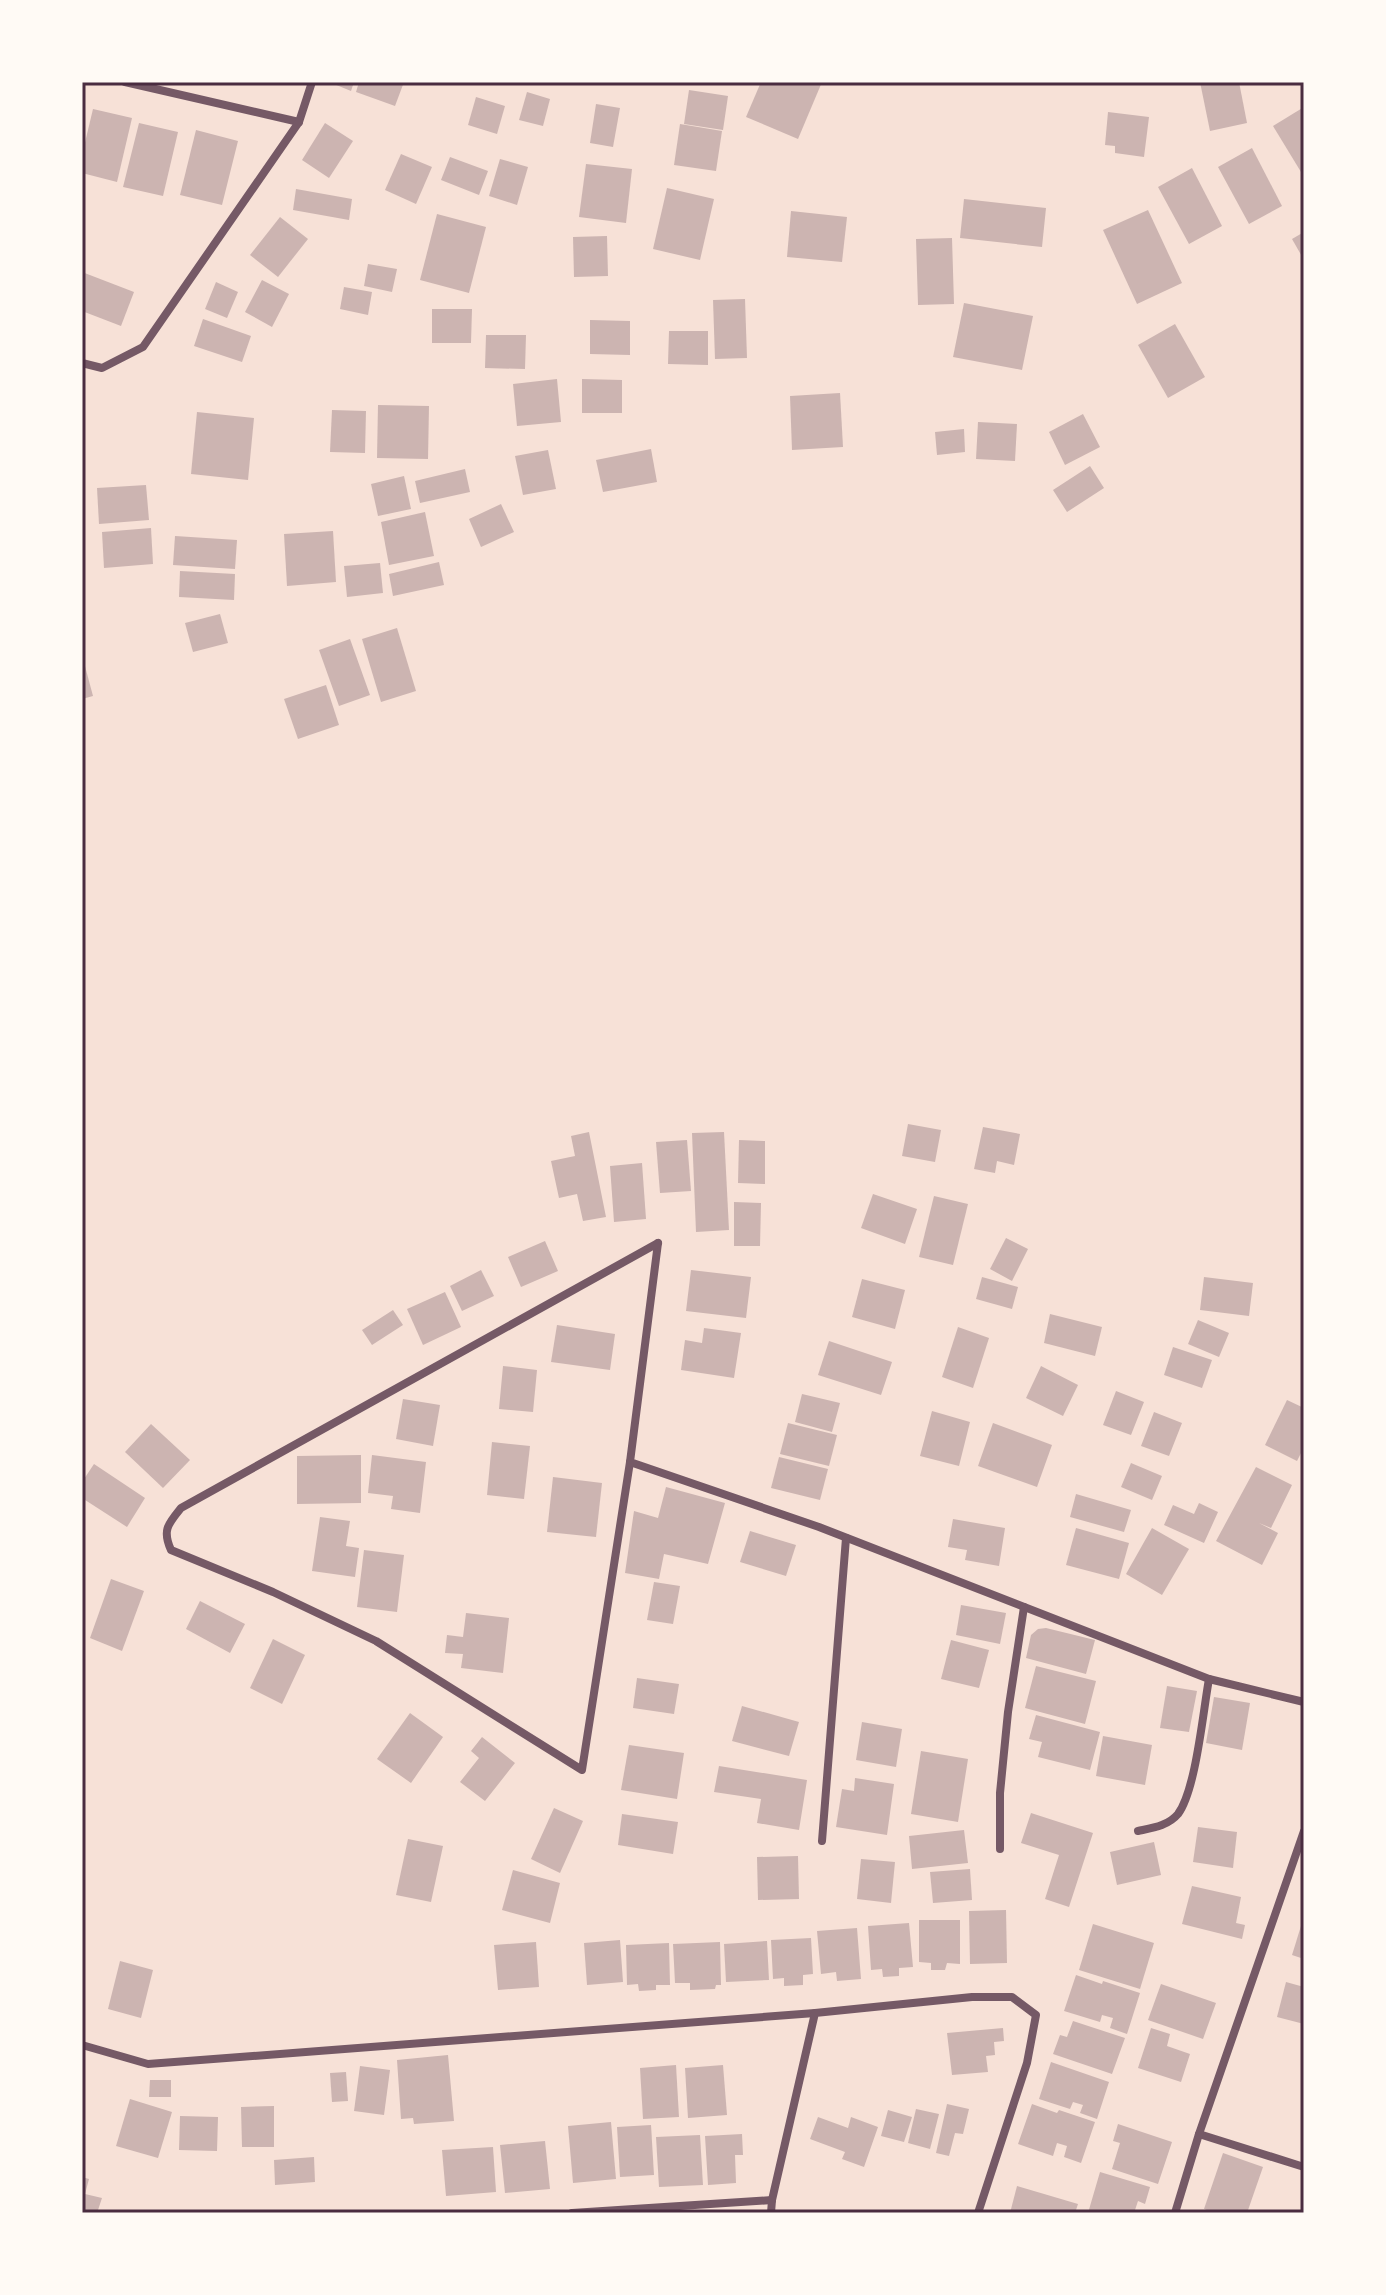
<svg xmlns="http://www.w3.org/2000/svg" width="1386" height="2295" viewBox="0 0 1386 2295" font-family="'Noto Serif',serif">
	<style>
		.building { fill: #ccb4b1 }
		.lines { fill: none; stroke-linecap: round; stroke-linejoin: round }
		.minor { stroke: #755966; stroke-width: 8 }
		.neatline { fill: none; stroke: #4a2c40; stroke-width: 3 }
	</style>
	<rect width="100%" height="100%" fill="#f7e1d7"/>
	<g class="building">
		<polygon points="329,82 354,82 351,91"/>
		<polygon points="359,82 404,82 395,106 356,92"/>
		<polygon points="761,82 822,82 798,139 746,117"/>
		<polygon points="1200,82 1239,82 1247,123 1210,131"/>
		<polygon points="689,90 728,96 723,130 684,124"/>
		<polygon points="527,92 550,99 543,126 519,120"/>
		<polygon points="476,97 505,106 497,134 468,125"/>
		<polygon points="596,104 620,108 613,147 590,143"/>
		<polygon points="1304,107 1304,170 1301,172 1273,126"/>
		<polygon points="93,109 132,118 117,182 82,173 82,155"/>
		<polygon points="1108,112 1149,117 1144,157 1115,153 1115,146 1105,145"/>
		<polygon points="139,123 178,132 163,196 123,187"/>
		<polygon points="325,123 353,141 329,178 302,160"/>
		<polygon points="680,124 722,131 716,171 674,165"/>
		<polygon points="196,130 238,141 222,205 180,195"/>
		<polygon points="1252,148 1282,206 1249,224 1218,167"/>
		<polygon points="401,154 432,167 416,204 385,190"/>
		<polygon points="450,157 488,171 479,195 441,180"/>
		<polygon points="500,159 528,167 517,205 489,196"/>
		<polygon points="586,164 632,169 626,223 579,217"/>
		<polygon points="1192,168 1222,226 1189,244 1158,187"/>
		<polygon points="667,188 714,199 700,260 653,249"/>
		<polygon points="296,189 352,199 349,220 293,210"/>
		<polygon points="964,199 1046,208 1042,247 960,238"/>
		<polygon points="1148,210 1182,283 1137,304 1103,230"/>
		<polygon points="791,211 847,217 842,262 787,257"/>
		<polygon points="437,214 486,227 469,293 420,280"/>
		<polygon points="280,217 308,239 278,277 250,255"/>
		<polygon points="1304,232 1304,260 1292,239"/>
		<polygon points="607,236 608,276 574,277 573,237"/>
		<polygon points="952,238 954,304 918,305 916,239"/>
		<polygon points="368,264 397,269 392,292 364,286"/>
		<polygon points="82,272 134,292 121,326 82,311"/>
		<polygon points="262,280 289,294 272,327 245,312"/>
		<polygon points="216,282 238,292 227,318 205,309"/>
		<polygon points="344,287 372,292 368,315 340,309"/>
		<polygon points="745,299 747,358 715,359 713,300"/>
		<polygon points="964,303 1033,316 1022,370 953,357"/>
		<polygon points="432,309 472,309 471,343 432,343"/>
		<polygon points="203,319 251,336 242,362 194,346"/>
		<polygon points="590,320 630,321 630,355 590,354"/>
		<polygon points="1175,324 1205,377 1168,398 1138,345"/>
		<polygon points="669,331 708,331 708,365 668,364"/>
		<polygon points="486,335 526,335 525,369 485,368"/>
		<polygon points="557,379 561,422 517,426 513,384"/>
		<polygon points="582,379 622,380 622,413 582,413"/>
		<polygon points="840,393 843,447 792,450 790,396"/>
		<polygon points="378,405 429,406 428,459 377,458"/>
		<polygon points="332,410 366,411 365,453 330,452"/>
		<polygon points="197,412 254,418 248,480 191,474"/>
		<polygon points="1083,414 1100,447 1065,465 1049,432"/>
		<polygon points="978,422 1017,424 1015,461 976,459"/>
		<polygon points="964,429 965,452 937,455 935,432"/>
		<polygon points="651,449 657,482 603,492 596,460"/>
		<polygon points="548,450 556,489 523,495 515,456"/>
		<polygon points="1090,466 1104,488 1067,512 1053,490"/>
		<polygon points="465,469 470,492 420,503 415,481"/>
		<polygon points="404,476 411,509 378,516 371,484"/>
		<polygon points="146,485 149,520 99,524 97,488"/>
		<polygon points="501,504 514,532 481,547 469,519"/>
		<polygon points="425,512 434,556 389,565 381,522"/>
		<polygon points="151,528 153,564 104,568 102,532"/>
		<polygon points="333,531 336,582 287,586 284,534"/>
		<polygon points="175,536 237,540 235,569 173,565"/>
		<polygon points="439,562 444,585 393,596 389,574"/>
		<polygon points="380,563 383,593 347,597 344,566"/>
		<polygon points="180,571 235,574 234,600 179,597"/>
		<polygon points="220,614 228,643 193,652 185,623"/>
		<polygon points="397,628 416,691 381,702 362,639"/>
		<polygon points="350,639 370,695 339,706 319,650"/>
		<polygon points="82,655 93,696 82,699"/>
		<polygon points="326,685 339,725 298,739 284,699"/>
		<polygon points="908,1124 941,1130 935,1162 902,1156"/>
		<polygon points="983,1127 1020,1134 1014,1165 997,1161 995,1173 974,1169"/>
		<polygon points="589,1132 606,1217 583,1221 577,1194 559,1198 551,1161 575,1156 571,1136"/>
		<polygon points="724,1132 729,1230 696,1232 692,1133"/>
		<polygon points="687,1140 691,1191 660,1193 656,1142"/>
		<polygon points="739,1140 765,1141 765,1184 738,1183"/>
		<polygon points="642,1163 646,1219 614,1222 610,1166"/>
		<polygon points="873,1194 917,1209 905,1244 861,1228"/>
		<polygon points="934,1196 968,1204 953,1265 919,1257"/>
		<polygon points="734,1202 761,1203 760,1246 734,1246"/>
		<polygon points="1006,1238 1028,1249 1012,1281 990,1269"/>
		<polygon points="545,1241 558,1271 521,1287 508,1257"/>
		<polygon points="481,1270 494,1296 462,1311 450,1286"/>
		<polygon points="691,1270 751,1277 746,1318 686,1311"/>
		<polygon points="982,1277 1018,1287 1012,1309 976,1299"/>
		<polygon points="1204,1277 1253,1283 1249,1316 1200,1310"/>
		<polygon points="862,1279 905,1290 895,1329 852,1317"/>
		<polygon points="445,1292 461,1327 423,1345 407,1309"/>
		<polygon points="393,1310 403,1325 372,1345 362,1330"/>
		<polygon points="1050,1314 1102,1327 1095,1356 1044,1343"/>
		<polygon points="1198,1320 1229,1333 1219,1357 1188,1344"/>
		<polygon points="557,1325 615,1334 610,1370 551,1362"/>
		<polygon points="958,1327 989,1338 973,1388 942,1377"/>
		<polygon points="704,1328 741,1333 734,1378 681,1370 685,1340 702,1343"/>
		<polygon points="829,1341 892,1362 881,1395 818,1375"/>
		<polygon points="1173,1347 1212,1360 1202,1388 1164,1375"/>
		<polygon points="503,1366 537,1370 533,1412 499,1409"/>
		<polygon points="1041,1366 1078,1385 1063,1416 1026,1398"/>
		<polygon points="1116,1391 1144,1402 1131,1435 1103,1425"/>
		<polygon points="802,1394 840,1403 832,1432 795,1422"/>
		<polygon points="403,1399 440,1405 433,1446 396,1439"/>
		<polygon points="1287,1400 1304,1408 1304,1447 1297,1461 1265,1445"/>
		<polygon points="932,1411 970,1422 959,1466 920,1456"/>
		<polygon points="1154,1412 1182,1423 1169,1456 1141,1446"/>
		<polygon points="788,1423 837,1435 829,1466 780,1454"/>
		<polygon points="993,1423 1052,1445 1037,1487 978,1466"/>
		<polygon points="151,1424 190,1460 163,1488 125,1452"/>
		<polygon points="492,1442 530,1446 524,1499 487,1495"/>
		<polygon points="361,1455 361,1503 297,1504 297,1456"/>
		<polygon points="372,1455 426,1462 420,1513 391,1509 393,1496 368,1493"/>
		<polygon points="779,1457 828,1469 820,1500 771,1488"/>
		<polygon points="1131,1463 1162,1476 1152,1500 1121,1487"/>
		<polygon points="94,1464 145,1498 127,1527 82,1498 82,1482"/>
		<polygon points="1256,1467 1292,1485 1271,1528 1259,1523 1278,1533 1262,1565 1216,1541"/>
		<polygon points="553,1477 602,1483 596,1537 547,1532"/>
		<polygon points="666,1487 725,1503 708,1564 664,1554 659,1579 625,1573 634,1511 658,1518"/>
		<polygon points="1076,1494 1131,1510 1124,1532 1070,1517"/>
		<polygon points="1199,1503 1218,1512 1204,1543 1164,1525 1173,1505 1194,1514"/>
		<polygon points="320,1517 350,1521 346,1546 359,1548 355,1577 312,1571"/>
		<polygon points="953,1519 1005,1528 999,1566 965,1560 967,1550 948,1547"/>
		<polygon points="1076,1528 1129,1543 1119,1579 1066,1565"/>
		<polygon points="1152,1528 1189,1549 1162,1595 1126,1574"/>
		<polygon points="750,1531 796,1545 786,1576 740,1562"/>
		<polygon points="364,1550 404,1555 397,1612 357,1607"/>
		<polygon points="111,1579 144,1591 122,1651 90,1638"/>
		<polygon points="654,1582 680,1586 673,1624 647,1620"/>
		<polygon points="200,1601 245,1624 230,1653 186,1629"/>
		<polygon points="961,1605 1006,1613 1000,1644 956,1635"/>
		<polygon points="466,1613 509,1618 503,1673 461,1668 463,1654 445,1653 447,1635 463,1637"/>
		<polygon points="1046,1628 1095,1640 1086,1674 1026,1658 1031,1635 1038,1629"/>
		<polygon points="273,1639 305,1655 282,1704 250,1688"/>
		<polygon points="951,1640 989,1650 979,1688 941,1679"/>
		<polygon points="1036,1666 1096,1681 1085,1724 1025,1708"/>
		<polygon points="637,1678 679,1684 674,1714 633,1708"/>
		<polygon points="1167,1686 1197,1691 1189,1732 1160,1728"/>
		<polygon points="1214,1697 1250,1703 1242,1750 1206,1743"/>
		<polygon points="742,1706 799,1722 789,1756 732,1741"/>
		<polygon points="410,1713 443,1737 411,1783 377,1759"/>
		<polygon points="1036,1715 1100,1732 1090,1770 1038,1757 1042,1742 1029,1739"/>
		<polygon points="862,1722 902,1729 896,1767 856,1760"/>
		<polygon points="1103,1736 1152,1745 1145,1785 1096,1776"/>
		<polygon points="482,1737 515,1763 485,1801 460,1782 479,1758 471,1751"/>
		<polygon points="629,1745 684,1753 677,1799 621,1790"/>
		<polygon points="921,1751 968,1759 958,1822 911,1814"/>
		<polygon points="719,1766 807,1780 799,1830 757,1823 761,1799 714,1792"/>
		<polygon points="855,1778 894,1784 887,1835 836,1827 842,1789 854,1791"/>
		<polygon points="554,1808 583,1821 560,1873 531,1859"/>
		<polygon points="1031,1813 1093,1833 1069,1907 1045,1899 1059,1855 1021,1843"/>
		<polygon points="622,1814 678,1822 673,1854 618,1845"/>
		<polygon points="1198,1827 1237,1832 1233,1868 1193,1862"/>
		<polygon points="964,1830 968,1863 912,1869 909,1836"/>
		<polygon points="408,1839 443,1846 431,1902 396,1895"/>
		<polygon points="1154,1842 1161,1875 1117,1885 1110,1852"/>
		<polygon points="798,1856 799,1899 758,1900 757,1857"/>
		<polygon points="861,1859 895,1862 891,1903 857,1899"/>
		<polygon points="970,1869 972,1900 933,1903 930,1872"/>
		<polygon points="513,1870 560,1883 550,1923 502,1910"/>
		<polygon points="1192,1886 1241,1897 1236,1923 1245,1925 1242,1939 1182,1924"/>
		<polygon points="1006,1910 1007,1963 970,1964 969,1911"/>
		<polygon points="919,1920 960,1920 960,1964 947,1963 945,1970 931,1970 931,1963 919,1962"/>
		<polygon points="909,1923 913,1967 899,1968 899,1976 883,1977 882,1969 871,1970 868,1926"/>
		<polygon points="1093,1924 1154,1943 1140,1989 1079,1970"/>
		<polygon points="1301,1926 1304,1927 1304,1959 1292,1955"/>
		<polygon points="857,1928 861,1979 837,1981 836,1972 821,1974 817,1931"/>
		<polygon points="811,1938 813,1974 803,1975 803,1985 784,1986 784,1978 773,1979 771,1940"/>
		<polygon points="620,1940 623,1982 587,1985 584,1943"/>
		<polygon points="767,1941 769,1980 726,1982 724,1944"/>
		<polygon points="536,1942 539,1987 498,1990 494,1945"/>
		<polygon points="720,1942 721,1985 716,1985 715,1989 690,1990 690,1983 675,1983 673,1944"/>
		<polygon points="669,1943 670,1985 656,1985 656,1990 639,1991 638,1984 627,1985 626,1945"/>
		<polygon points="120,1961 153,1970 141,2018 108,2009"/>
		<polygon points="1076,1975 1102,1984 1103,1981 1140,1993 1127,2034 1110,2028 1113,2018 1102,2015 1100,2022 1064,2011"/>
		<polygon points="1286,1982 1304,1987 1304,2024 1277,2017"/>
		<polygon points="1161,1984 1216,2003 1203,2039 1148,2020"/>
		<polygon points="1073,2021 1125,2038 1112,2074 1053,2054 1060,2035 1067,2037"/>
		<polygon points="1003,2028 1004,2041 994,2042 995,2055 986,2056 988,2072 952,2075 947,2033"/>
		<polygon points="1151,2028 1170,2034 1167,2046 1190,2054 1181,2082 1138,2068"/>
		<polygon points="448,2055 454,2121 414,2124 413,2118 401,2119 397,2060"/>
		<polygon points="1051,2062 1109,2082 1097,2119 1080,2113 1083,2105 1073,2102 1070,2109 1039,2099"/>
		<polygon points="676,2065 679,2117 643,2119 640,2068"/>
		<polygon points="723,2065 727,2115 688,2118 685,2068"/>
		<polygon points="360,2066 390,2070 384,2115 354,2111"/>
		<polygon points="346,2072 348,2101 332,2102 330,2073"/>
		<polygon points="150,2080 171,2080 171,2097 149,2097"/>
		<polygon points="130,2099 172,2112 158,2158 116,2146"/>
		<polygon points="947,2104 969,2109 963,2134 955,2133 949,2156 936,2153"/>
		<polygon points="1032,2104 1057,2113 1059,2110 1095,2122 1081,2163 1064,2157 1067,2146 1057,2143 1053,2156 1018,2144"/>
		<polygon points="274,2106 274,2147 242,2147 241,2107"/>
		<polygon points="916,2109 939,2114 930,2149 908,2143"/>
		<polygon points="888,2110 912,2117 904,2142 881,2136"/>
		<polygon points="180,2116 218,2117 217,2151 179,2150"/>
		<polygon points="818,2117 848,2128 851,2117 878,2127 864,2167 842,2159 845,2152 810,2139"/>
		<polygon points="611,2122 616,2179 573,2183 568,2126"/>
		<polygon points="1118,2124 1172,2142 1158,2184 1112,2169 1120,2143 1113,2141"/>
		<polygon points="651,2125 654,2175 620,2177 617,2127"/>
		<polygon points="742,2134 743,2155 735,2155 736,2183 708,2185 705,2136"/>
		<polygon points="700,2135 703,2185 659,2187 656,2137"/>
		<polygon points="545,2141 550,2189 505,2193 500,2145"/>
		<polygon points="493,2147 496,2192 446,2196 442,2150"/>
		<polygon points="1223,2153 1263,2167 1247,2213 1215,2213 1204,2209"/>
		<polygon points="314,2157 315,2182 275,2185 274,2160"/>
		<polygon points="1100,2172 1150,2187 1145,2204 1138,2201 1134,2213 1088,2213"/>
		<polygon points="82,2177 89,2179 85,2194 102,2198 97,2213 82,2209"/>
		<polygon points="1017,2186 1078,2204 1075,2213 1010,2213"/>
	</g>
	<g class="lines">
		<g class="minor">
			<polyline points="125,82 299,122"/>
			<polyline points="82,363 102,368 143,347 299,122 312,82"/>
			<polyline points="658,1243 630,1462 819,1527 1209,1679 1304,1702"/>
			<path d="M630,1462L582,1770L376,1641L273,1592L171,1550C162,1530 168,1524 181,1508L658,1243"/>
			<path d="M1138,1831C1152,1828 1168,1826 1178,1814C1196,1790 1203,1711 1209,1679"/>
			<polyline points="822,1841 846,1538"/>
			<polyline points="1000,1849 1000,1793 1008,1712 1024,1607"/>
			<polyline points="82,2045 148,2064 815,2013"/>
			<polyline points="1199,2134 1304,2167"/>
			<polyline points="572,2213 772,2200"/>
			<polyline points="771,2213 772,2200 815,2013 972,1997 1012,1997 1036,2015 1027,2063 978,2213"/>
			<polyline points="1175,2213 1199,2134 1304,1831"/>
		</g>
	</g>
	<rect width="1386" height="2295" fill="none" stroke="#fffaf5" stroke-width="168"/>
	<rect x="84" y="84" width="1218" height="2127" class="neatline"/>
</svg>
